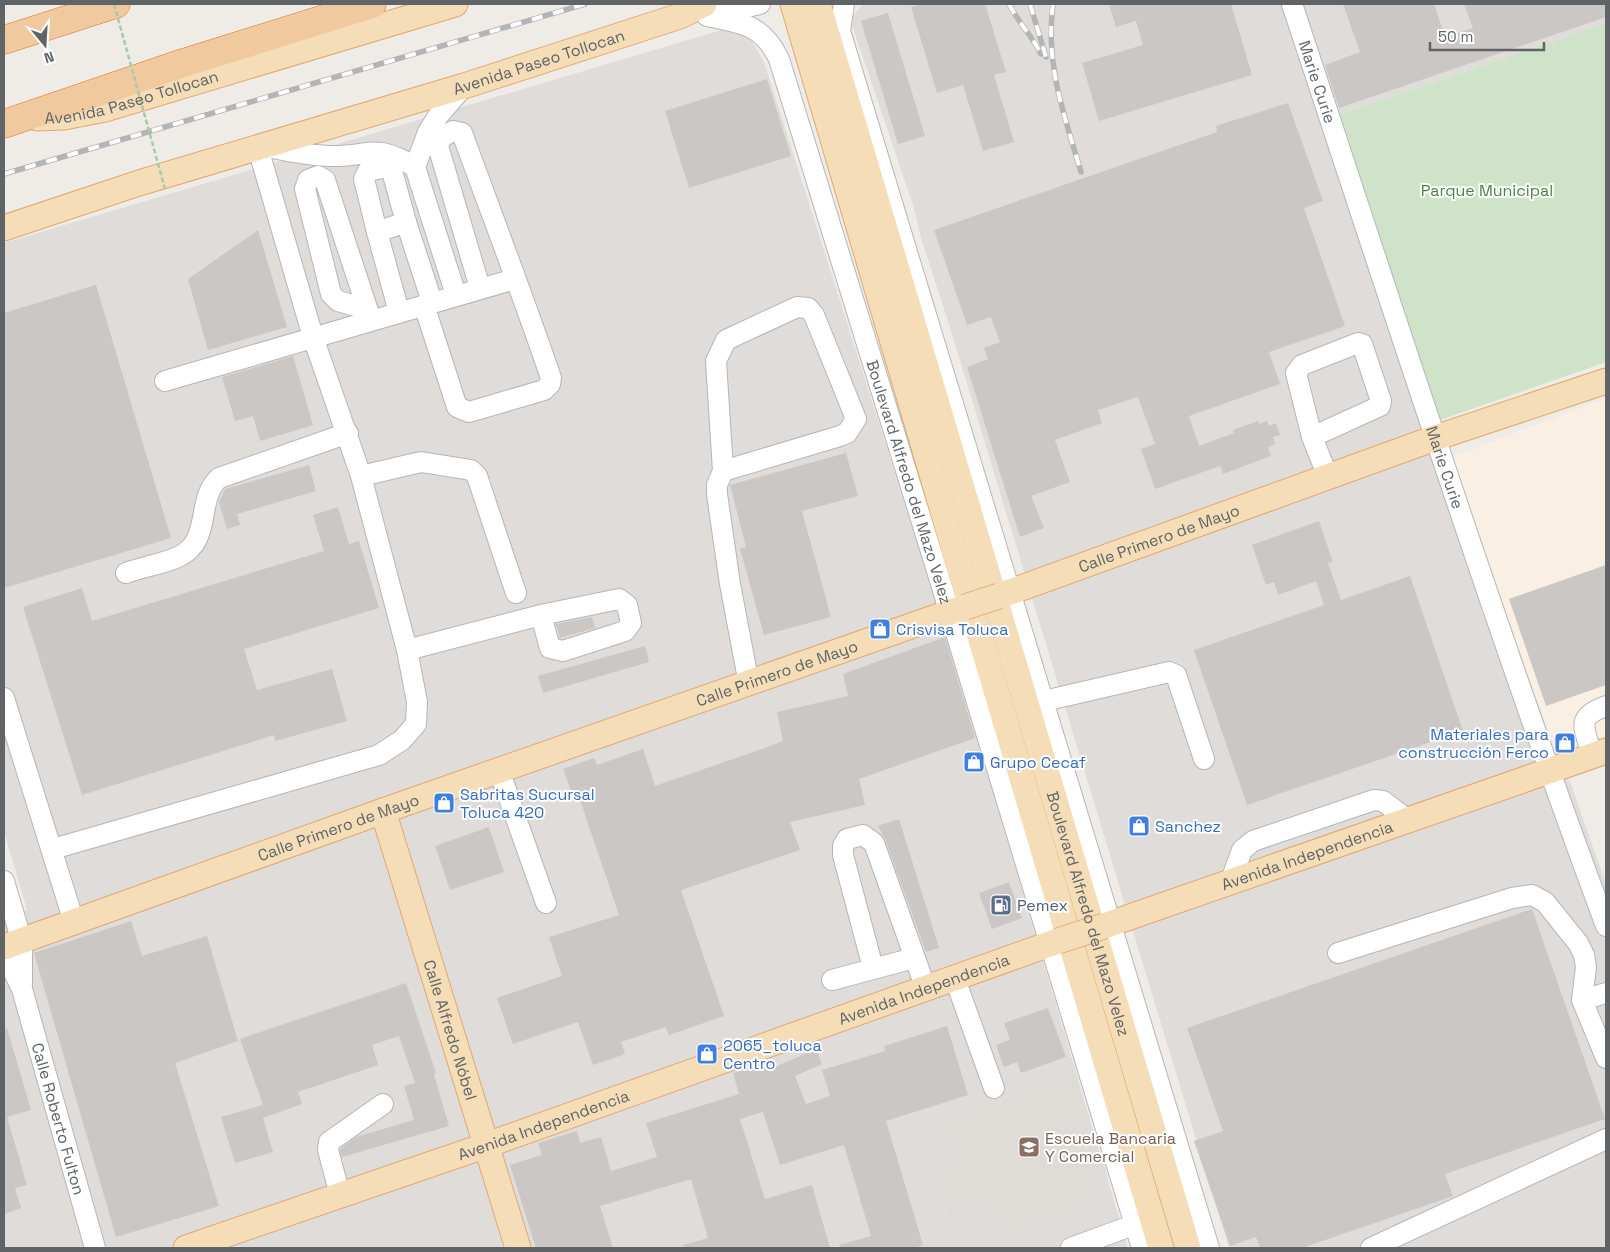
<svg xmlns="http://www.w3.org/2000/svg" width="1610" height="1252" viewBox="0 0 1610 1252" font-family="'Space Grotesk',sans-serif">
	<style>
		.commercial { fill: #faefe3 }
		.industrial { fill: #dfdcda }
		.education { fill: #dfdcd7 }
		.green { fill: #cee3c8 }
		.building { fill: #cbc7c5 }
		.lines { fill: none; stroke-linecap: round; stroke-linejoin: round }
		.minor-casing { stroke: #b3b6b8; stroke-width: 22 }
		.major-casing { stroke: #e0a870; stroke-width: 27 }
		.highway-casing { stroke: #db751d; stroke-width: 29 }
		.minor { stroke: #fff; stroke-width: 20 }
		.major { stroke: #f5ddb8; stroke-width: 25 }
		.highway { stroke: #f0c99f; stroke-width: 28 }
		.rail-casing { stroke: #b3b4b4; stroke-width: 5.5 }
		.rail { stroke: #fff; stroke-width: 4; stroke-dasharray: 11; stroke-linecap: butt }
		.major-bridge-casing { stroke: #e0a870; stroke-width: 27; stroke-linecap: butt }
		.path-bridge { stroke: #a7cba9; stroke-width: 2.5; stroke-dasharray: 5 2.5; stroke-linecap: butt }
		.major-bridge { stroke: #f5ddb8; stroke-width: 25 }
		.labels { text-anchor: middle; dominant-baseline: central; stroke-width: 4; stroke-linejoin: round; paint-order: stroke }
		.street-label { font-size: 16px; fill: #606466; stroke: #fff }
		.park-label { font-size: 16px; fill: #4d8342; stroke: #fff }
		.shop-label { font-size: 16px; fill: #366cbe; stroke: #fff; text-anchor: start }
		.service-label { font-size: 16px; fill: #4e5e75; stroke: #fff; text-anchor: start }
		.education-label { font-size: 16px; fill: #785e54; stroke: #fff; text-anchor: start }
	</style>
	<rect width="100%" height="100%" fill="#efece8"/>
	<polygon class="commercial" points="1606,398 1606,735 1556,752 1450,458"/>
	<g class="industrial">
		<polygon points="863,4 1606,4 1606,23 1320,121 1553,769 1570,781 1606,885 1606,1248 1229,1248 952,334 921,238 914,208 850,19"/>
		<polygon points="725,29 750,38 764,62 948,640 1128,1248 4,1248 4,918 27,910 4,831 4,243"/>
	</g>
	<polygon class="education" points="1074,1075 1108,1177 1098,1180 1102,1193 1089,1197 1093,1208 1013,1234 1010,1222 985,1230 979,1210 951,1227 927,1156 962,1156 957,1139 915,1129"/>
	<polygon class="green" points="1606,23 1606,362 1437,421 1338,115"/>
	<g class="building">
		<polygon points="922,4 985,4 1006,72 994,75 1014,142 983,151 963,85 937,93 911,7"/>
		<polygon points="1109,4 1231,4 1252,75 1099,121 1082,63 1143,45 1136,21 1116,27"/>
		<polygon points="1343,4 1434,4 1445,37 1473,28 1464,4 1606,4 1606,17 1339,108 1325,65 1360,52"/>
		<polygon points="888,13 925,136 898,144 861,21"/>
		<polygon points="767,79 791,156 689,188 665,111"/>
		<polygon points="1288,103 1323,201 1304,208 1345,326 1269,352 1280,384 1189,416 1199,446 1234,433 1233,430 1258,421 1259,424 1267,421 1269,426 1276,423 1280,435 1273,437 1275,444 1268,447 1271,456 1223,474 1220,466 1155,489 1141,449 1155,444 1138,397 1098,410 1102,423 1055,440 1070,482 1031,496 1044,528 1020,537 967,367 988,359 984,348 1000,342 991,317 967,325 934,230 1217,132 1216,126"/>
		<polygon points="258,230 287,327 208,350 188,279"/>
		<polygon points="96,285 171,538 4,588 4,313"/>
		<polygon points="293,356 313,425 260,441 253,416 235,421 222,377"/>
		<polygon points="846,453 858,496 802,511 831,617 764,635 740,549 746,547 730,485"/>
		<polygon points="309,465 316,491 237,514 240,525 227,529 219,502 225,489"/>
		<polygon points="338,507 349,544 359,541 379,608 244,649 257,690 332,669 347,721 275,741 274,735 82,795 23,607 82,588 92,621 324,551 313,515"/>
		<polygon points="1319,521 1333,562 1328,563 1341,600 1410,576 1463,731 1247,805 1194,650 1324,605 1316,581 1278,595 1274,582 1266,585 1252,545"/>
		<polygon points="1606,565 1606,685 1546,706 1509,599"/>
		<polygon points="592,617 595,628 560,638 556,624"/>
		<polygon points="945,637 975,738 859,779 865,805 790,822 800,850 681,890 724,1016 669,1035 666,1027 621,1042 625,1054 593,1065 578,1022 513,1044 497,998 562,976 549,937 619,915 577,791 572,793 563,769 594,758 597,765 643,749 655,786 765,748 783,741 777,712 848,696 843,674"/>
		<polygon points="645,646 649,662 543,693 538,676"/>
		<polygon points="899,819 939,948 926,952 885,839 878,826"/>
		<polygon points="489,827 504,872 450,890 435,846"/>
		<polygon points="1009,882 1022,918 992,929 979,893"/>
		<polygon points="1532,909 1605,1119 1445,1174 1453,1196 1302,1248 1260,1248 1256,1237 1230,1246 1194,1141 1223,1131 1187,1028"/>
		<polygon points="131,921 142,956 207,936 238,1041 175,1063 219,1206 116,1237 34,953"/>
		<polygon points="406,983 436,1073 434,1074 449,1126 342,1157 340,1149 356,1137 414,1120 404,1086 415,1083 399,1036 372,1045 378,1065 298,1092 302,1104 263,1118 273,1152 235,1163 221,1117 263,1105 240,1039"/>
		<polygon points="1048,1008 1066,1057 1021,1073 1017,1062 1004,1067 996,1045 1010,1040 1004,1023"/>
		<polygon points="947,1026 968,1095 886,1121 923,1245 913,1248 840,1248 839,1245 871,1236 844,1145 780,1165 763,1112 740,1119 765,1199 812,1185 830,1248 684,1248 683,1245 708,1238 691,1179 600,1206 613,1248 536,1248 510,1165 542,1155 538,1143 577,1131 580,1143 601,1137 611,1171 657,1157 646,1123 739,1094 733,1073 773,1061 775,1067 816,1049 822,1064 795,1076 806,1104 830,1096 822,1070 885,1051 884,1046"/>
		<polygon points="7,1028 31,1110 7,1117 27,1185 15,1188 21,1208 4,1214 4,1029"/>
	</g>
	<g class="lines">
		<g class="minor-casing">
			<g id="minor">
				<polyline points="844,4 840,31 1209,1248"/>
				<path id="s1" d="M1292,4C1394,312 1493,622 1606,926"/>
				<polyline points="716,14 760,4"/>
				<path id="s2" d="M707,16C742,23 762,24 779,59L950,613L1142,1248"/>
				<path d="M264,146C286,151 307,155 329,156C372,157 373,142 415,167"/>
				<polyline points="377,232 364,179 368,171 386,167 392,171 406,222"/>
				<polyline points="456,295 415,167 428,132 438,116 464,86"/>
				<path d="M424,305L457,407L469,412L544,390L550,384L551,378C523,296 492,215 462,133L453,131L442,137L438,146L480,288"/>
				<polyline points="367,309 338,301 331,294 305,189 308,180 318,176 325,180 371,320"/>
				<polyline points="399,312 377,232 406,222 432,302"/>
				<polyline points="165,381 515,279"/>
				<polyline points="1312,437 1380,406 1381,401 1362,344 1358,343 1302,365 1296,373 1312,437 1328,477"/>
				<polyline points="723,471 716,361 726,340 797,307 808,308 814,315 856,419 847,433 840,436 723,471 717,485 717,494 730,584 749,684"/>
				<polyline points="361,476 421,462 471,470 477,476 516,593"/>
				<path d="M126,573C143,567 162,564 178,557C213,541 195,500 219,478L348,433"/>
				<polyline points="407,650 541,615 619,599 627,605 631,623 625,631 563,651 550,648 541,615"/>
				<polyline points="4,698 74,922"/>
				<polyline points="1044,701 1169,672 1176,675 1204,759"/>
				<path d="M1592,756C1585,727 1574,718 1606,706"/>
				<polyline points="499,770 546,903"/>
				<polyline points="53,849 379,755 402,740 416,724 417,702 407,650 361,476 313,337 258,148"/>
				<polyline points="4,881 22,942 22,984"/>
				<polyline points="1230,883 1242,850 1253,841 1374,800 1383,801 1408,820"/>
				<path id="s3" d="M4,952L22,989L95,1248"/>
				<polyline points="1338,953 1512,898 1532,895 1545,902 1578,943 1584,955 1586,967 1582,1000 1606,1058"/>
				<polyline points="873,968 843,855 843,846 847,839 863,835 874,843 926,989"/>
				<polyline points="955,979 994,1088"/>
				<polyline points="832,980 914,958"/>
				<polyline points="1582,1000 1606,993"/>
				<polyline points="340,1195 328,1150 329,1142 383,1104"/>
				<polyline points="1071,1248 1136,1224"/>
				<polyline points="1371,1248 1606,1139"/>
			</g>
		</g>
		<g class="major-casing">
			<g id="major">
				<polyline points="793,4 1161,1248"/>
				<path id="s4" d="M818,4L1188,1248"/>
				<path id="s5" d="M38,118L64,117L105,109L455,4"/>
				<path id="s6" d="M4,228L139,183L464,86L680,16L704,4"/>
				<path id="s7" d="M999,596L1435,438L1606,381"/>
				<path id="s8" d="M383,811L518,1248"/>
				<path id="s9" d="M1104,926L1606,751"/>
				<path id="s10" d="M4,947L383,811L965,607"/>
				<path id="s11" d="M186,1248L487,1145L1058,941"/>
			</g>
		</g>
		<g class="highway-casing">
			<g id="highway">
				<polyline points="4,40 116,4"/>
				<polyline points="4,124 183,63 372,4"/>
			</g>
		</g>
		<use href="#minor" class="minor"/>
		<use href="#major" class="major"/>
		<use href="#highway" class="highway"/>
		<g class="rail-casing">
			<g id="rail">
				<path d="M1009,4C1018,22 1032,36 1041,54"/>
				<polyline points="1030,4 1046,57"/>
				<path d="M1053,4C1045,65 1064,114 1081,172"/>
				<polyline points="4,174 585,4"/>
			</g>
		</g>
		<use href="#rail" class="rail"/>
		<g class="major-bridge-casing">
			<g id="major-bridge">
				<polyline points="965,607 999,596"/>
				<polyline points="1058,941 1104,926"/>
			</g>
		</g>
		<polyline class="path-bridge" points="114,4 165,189"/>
		<use href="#major-bridge" class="major-bridge"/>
	</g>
	<defs>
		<g id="shop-square" transform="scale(1.125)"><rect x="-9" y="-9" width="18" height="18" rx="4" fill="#3f7fe0" stroke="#fff"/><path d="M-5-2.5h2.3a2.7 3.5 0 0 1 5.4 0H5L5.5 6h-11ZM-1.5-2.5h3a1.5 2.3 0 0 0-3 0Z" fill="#fff"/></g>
		<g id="fuel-square" transform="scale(1.125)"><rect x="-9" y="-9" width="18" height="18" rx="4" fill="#5c6f8a" stroke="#fff"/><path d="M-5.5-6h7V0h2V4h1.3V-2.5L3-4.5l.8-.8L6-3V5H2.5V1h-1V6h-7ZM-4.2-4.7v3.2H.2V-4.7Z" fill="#fff"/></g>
		<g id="university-square" transform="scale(1.125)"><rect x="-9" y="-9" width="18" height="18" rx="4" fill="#8d6e63" stroke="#fff"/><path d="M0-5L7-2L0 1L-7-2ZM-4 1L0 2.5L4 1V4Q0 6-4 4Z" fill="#fff"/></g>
	</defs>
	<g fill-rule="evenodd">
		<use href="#shop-square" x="880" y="629"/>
		<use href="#shop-square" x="1565" y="743"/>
		<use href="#shop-square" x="974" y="762"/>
		<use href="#shop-square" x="444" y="803"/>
		<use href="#shop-square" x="1139" y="826"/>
		<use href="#fuel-square" x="1001" y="905"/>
		<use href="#shop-square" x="707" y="1054"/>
		<use href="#university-square" x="1029" y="1147"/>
	</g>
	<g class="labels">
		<g class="street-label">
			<text stroke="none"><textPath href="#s6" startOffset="560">Avenida Paseo Tollocan</textPath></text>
			<text stroke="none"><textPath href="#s1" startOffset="82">Marie Curie</textPath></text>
			<text stroke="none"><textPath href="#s5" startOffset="96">Avenida Paseo Tollocan</textPath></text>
			<text stroke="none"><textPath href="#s1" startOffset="488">Marie Curie</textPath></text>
			<text stroke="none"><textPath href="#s2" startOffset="531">Boulevard Alfredo del Mazo Velez</textPath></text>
			<text stroke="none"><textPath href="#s7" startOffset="170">Calle Primero de Mayo</textPath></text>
			<text stroke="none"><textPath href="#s10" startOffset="820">Calle Primero de Mayo</textPath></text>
			<text stroke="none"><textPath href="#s10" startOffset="355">Calle Primero de Mayo</textPath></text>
			<text stroke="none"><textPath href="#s9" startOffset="215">Avenida Independencia</textPath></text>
			<text stroke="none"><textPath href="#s4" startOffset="949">Boulevard Alfredo del Mazo Velez</textPath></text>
			<text stroke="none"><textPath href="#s11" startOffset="782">Avenida Independencia</textPath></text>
			<text stroke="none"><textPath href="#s8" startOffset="229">Calle Alfredo Nóbel</textPath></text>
			<text stroke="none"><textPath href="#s3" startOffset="176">Calle Roberto Fulton</textPath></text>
			<text stroke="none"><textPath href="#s11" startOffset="378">Avenida Independencia</textPath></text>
		</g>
		<g class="park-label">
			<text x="1487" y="190">Parque Municipal</text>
		</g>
		<g class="shop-label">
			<text x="896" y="629">Crisvisa Toluca</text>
			<text x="1549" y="734" text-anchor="end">Materiales para<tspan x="1549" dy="18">construcción Ferco</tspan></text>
			<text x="990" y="762">Grupo Cecaf</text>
			<text x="460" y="794">Sabritas Sucursal<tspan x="460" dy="18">Toluca 420</tspan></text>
			<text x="1155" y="826">Sanchez</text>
			<text x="723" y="1045">2065_toluca<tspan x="723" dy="18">Centro</tspan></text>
		</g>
		<g class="service-label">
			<text x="1017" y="905">Pemex</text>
		</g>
		<g class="education-label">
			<text x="1045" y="1138">Escuela Bancaria<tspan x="1045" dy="18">Y Comercial</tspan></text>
		</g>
	</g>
	<rect width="1610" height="1252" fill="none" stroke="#606466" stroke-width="10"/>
	<g transform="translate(45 45) rotate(162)" stroke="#ffffff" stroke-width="4" paint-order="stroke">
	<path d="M0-4L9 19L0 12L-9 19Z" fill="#606466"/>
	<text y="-8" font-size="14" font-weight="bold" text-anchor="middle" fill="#606466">N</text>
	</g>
	<path d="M1430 42v8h114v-8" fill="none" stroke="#606466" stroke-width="2.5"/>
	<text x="1438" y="42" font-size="15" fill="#606466" stroke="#ffffff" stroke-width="4" paint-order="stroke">50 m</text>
</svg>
